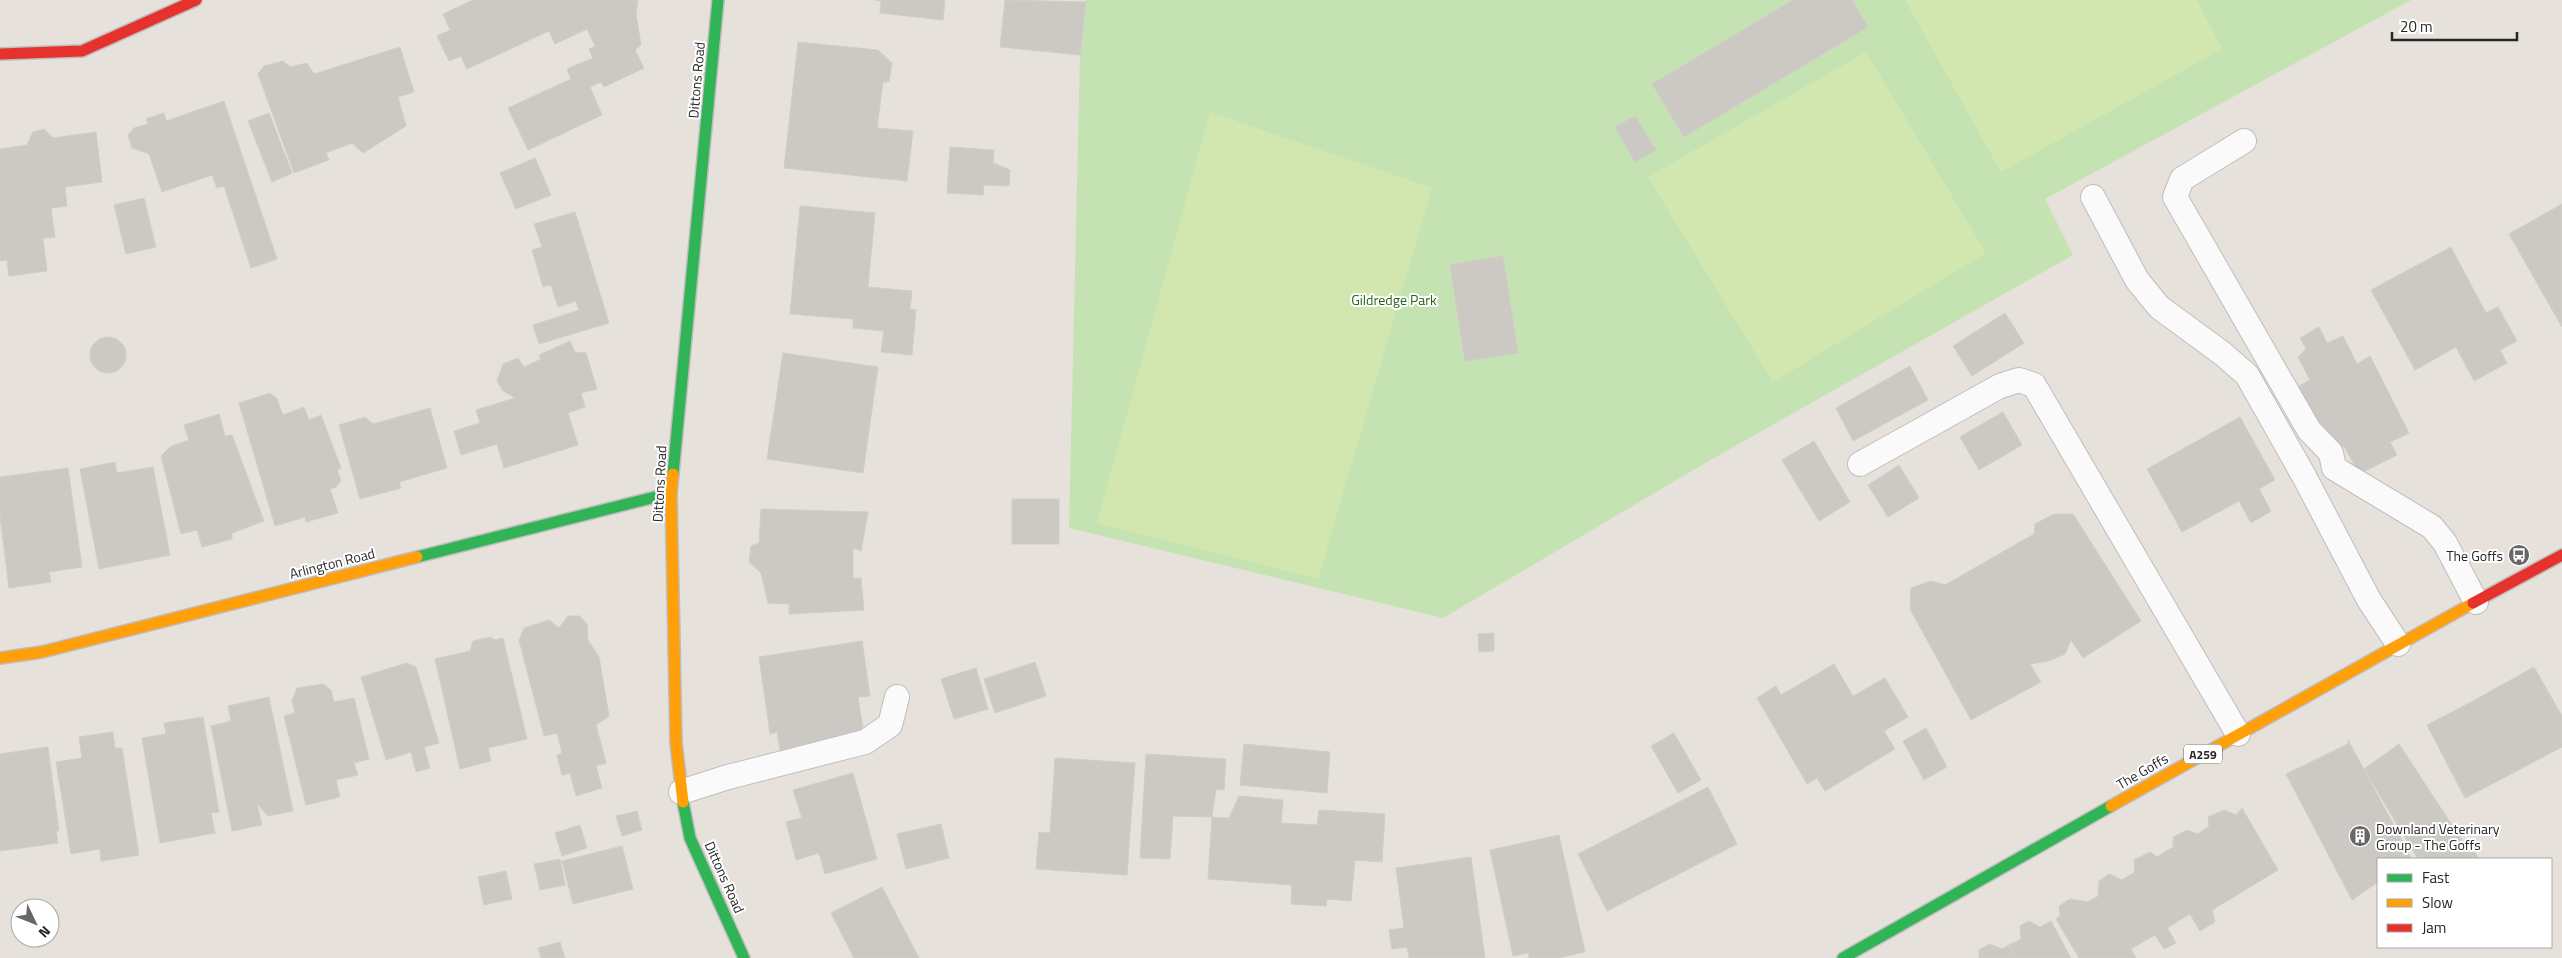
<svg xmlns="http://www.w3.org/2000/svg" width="2562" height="958" viewBox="0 0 2562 958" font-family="'Titillium Web',sans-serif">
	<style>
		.green { fill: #c5e3b2 }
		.pitch { fill: #d1e7af }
		.building { fill: #ccc9c5; stroke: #d1cdc8 }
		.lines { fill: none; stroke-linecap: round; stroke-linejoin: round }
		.lane-casing { stroke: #bfbdbd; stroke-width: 26 }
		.fast-casing { stroke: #bfbdbd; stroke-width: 14 }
		.slow-casing { stroke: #bfbdbd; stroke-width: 14 }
		.jam-casing { stroke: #bfbdbd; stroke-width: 14 }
		.lane { stroke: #fbfafa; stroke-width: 24 }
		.fast { stroke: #30b455; stroke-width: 11 }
		.slow { stroke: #ff9f0a; stroke-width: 11 }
		.jam { stroke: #e5322d; stroke-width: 11 }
		.labels { text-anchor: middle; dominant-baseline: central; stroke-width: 4; stroke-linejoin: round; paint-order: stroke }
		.shield { fill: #fff; stroke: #676767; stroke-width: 1 }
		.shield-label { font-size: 12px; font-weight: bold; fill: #262626 }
		.street-label { font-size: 14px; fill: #262626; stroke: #fff }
		.park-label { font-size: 14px; fill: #246416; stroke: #fff }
		.poi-label { font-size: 14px; fill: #262626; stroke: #fff; text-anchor: end }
	</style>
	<rect width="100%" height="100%" fill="#e6e1db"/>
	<polygon class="green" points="1086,0 2411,0 2045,199 2073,255 1707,462 1443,618 1069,528 1080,55"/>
	<g class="pitch">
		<polygon points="1905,0 2197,0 2222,49 2001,172"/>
		<polygon points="1866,52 1986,253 1773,382 1648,177"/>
		<polygon points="1210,112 1432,188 1318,579 1097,523"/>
	</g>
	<g class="building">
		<polygon points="473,0 638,0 636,14 641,45 635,50 644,68 604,87 601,82 590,87 602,115 528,150 508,108 571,79 567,69 593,58 589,49 595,46 587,29 555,44 549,31 467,69 461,56 449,61 437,36 450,30 443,14"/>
		<polygon points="875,0 945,0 943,20 880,13 881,1"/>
		<polygon points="1005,0 1086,2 1080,55 1000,47"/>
		<polygon points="1793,0 1852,0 1868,27 1684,137 1652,84"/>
		<polygon points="798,42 878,50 892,63 889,82 883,82 877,128 913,131 907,181 784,168"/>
		<polygon points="400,47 414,92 398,97 406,126 363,153 352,143 326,153 329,160 294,173 258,74 264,66 283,61 290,67 307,63 314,74"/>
		<polygon points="224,101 277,259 251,268 224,186 217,188 212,175 162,192 149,154 132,148 128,135 134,128 148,124 146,119 164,113 166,121"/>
		<polygon points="269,113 292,173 272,182 248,121"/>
		<polygon points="1635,116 1656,150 1635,162 1615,127"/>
		<polygon points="44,129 53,138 96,132 102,182 65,187 67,206 51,208 55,237 43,238 47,271 9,276 7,260 0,261 0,149 27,145 33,132"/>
		<polygon points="950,147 994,150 993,163 1010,170 1009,186 984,185 983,195 947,193"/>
		<polygon points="535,158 551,195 516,209 500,173"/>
		<polygon points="144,198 156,247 126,254 114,205"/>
		<polygon points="2562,204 2562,327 2509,234"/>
		<polygon points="800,206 875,213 868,287 912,291 910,309 916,310 912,355 881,352 884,331 853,328 853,319 790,314"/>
		<polygon points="575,212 609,323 539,344 533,325 579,310 576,301 558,307 551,285 543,287 532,250 542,247 534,224"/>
		<polygon points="2451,247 2486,313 2498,307 2517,341 2500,350 2507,363 2474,381 2456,347 2415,370 2371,290"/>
		<polygon points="1503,256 1518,353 1465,361 1450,265"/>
		<polygon points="2005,313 2024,343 1972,376 1953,346"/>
		<polygon points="2319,327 2327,343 2343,336 2357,364 2370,356 2409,433 2390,442 2397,455 2359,474 2344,446 2331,453 2297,387 2310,380 2298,357 2306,349 2300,338"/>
		<circle cx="108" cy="355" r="18"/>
		<polygon points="570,341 575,352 586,353 597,389 581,393 585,407 568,413 578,445 504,468 497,444 461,455 454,431 480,423 476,410 515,398 502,390 497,381 503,364 518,358 524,367 541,359 539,355"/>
		<polygon points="783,353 878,367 863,473 767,459"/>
		<polygon points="1910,366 1928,400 1853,441 1836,408"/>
		<polygon points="270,393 277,399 283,415 304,407 309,420 321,415 341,468 337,470 341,481 336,487 330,489 338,513 306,522 305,517 275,526 239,403"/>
		<polygon points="430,408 447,468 399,482 401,488 360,499 339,425 365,417 373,424"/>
		<polygon points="2003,412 2022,445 1979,470 1960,437"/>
		<polygon points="219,414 225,436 232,435 264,521 232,533 232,539 202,547 197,530 181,534 161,456 170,447 189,440 184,425"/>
		<polygon points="2240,417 2275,480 2259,489 2271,511 2251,523 2239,501 2182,532 2147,469"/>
		<polygon points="1814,441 1850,502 1819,521 1782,460"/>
		<polygon points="115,462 117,473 153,467 170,555 99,569 80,469"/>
		<polygon points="1899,465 1919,498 1888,517 1868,485"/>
		<polygon points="68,468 82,567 49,572 51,582 9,588 0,516 0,477"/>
		<rect x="1012" y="499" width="47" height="45"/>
		<polygon points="761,509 868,512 861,551 853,548 853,578 861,578 864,610 789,614 789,604 768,603 761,573 749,562 751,546 759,543"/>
		<polygon points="2054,514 2073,514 2141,621 2083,658 2071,640 2065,654 2049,661 2030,664 2041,682 1971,720 1910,609 1911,588 1931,581 1945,585 2034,534 2035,524"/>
		<polygon points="568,616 580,616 587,624 588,640 599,657 609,716 596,725 606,763 596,766 602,788 576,796 570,773 562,775 557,755 562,753 557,733 544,736 519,640 524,628 549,620 559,628"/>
		<polygon points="1494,633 1494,651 1479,652 1478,634"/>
		<polygon points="491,637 494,640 503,638 527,739 488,748 491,761 460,769 435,659 470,651 473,641"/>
		<polygon points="862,641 870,696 858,697 865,742 781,755 777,732 770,734 759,657"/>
		<polygon points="1035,662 1046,696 995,713 984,679"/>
		<polygon points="407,663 416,667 439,743 424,747 430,768 416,772 411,752 386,760 361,677"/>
		<polygon points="1834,664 1853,696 1885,678 1908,717 1884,731 1895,749 1825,791 1817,778 1807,784 1757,698 1776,686 1781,695"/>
		<polygon points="2534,667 2562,716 2562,747 2511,774 2473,701"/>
		<polygon points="976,668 988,709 954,719 941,679"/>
		<polygon points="323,684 331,690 334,702 354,698 369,759 354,763 358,775 336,780 340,797 306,805 284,716 295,713 292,701 297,688"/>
		<polygon points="269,697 293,811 268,816 257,804 262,825 232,831 211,726 231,721 228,706"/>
		<polygon points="2473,701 2511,774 2465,798 2427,725"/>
		<polygon points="203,717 219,812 211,813 215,833 160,843 142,738 166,734 164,723"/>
		<polygon points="1926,728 1947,767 1924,780 1903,741"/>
		<polygon points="113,732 115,748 122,748 139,855 101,861 100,849 71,854 56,762 82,758 79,737"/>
		<polygon points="1674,733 1701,780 1678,793 1651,746"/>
		<polygon points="2348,740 2412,859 2378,859 2378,882 2352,900 2286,774 2348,744"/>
		<polygon points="1244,744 1330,752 1327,793 1240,785"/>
		<polygon points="2399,744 2465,845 2471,846 2479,859 2418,859 2364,769"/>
		<polygon points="48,747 59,831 56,831 58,843 0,851 0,754"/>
		<polygon points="1146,754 1226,759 1224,790 1216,789 1212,817 1173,816 1170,859 1140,858"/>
		<polygon points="1055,758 1135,763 1127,875 1036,869 1039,832 1050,833"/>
		<polygon points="853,773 877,859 825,874 819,853 796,860 786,822 802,818 793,790"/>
		<polygon points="1708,787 1737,844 1607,911 1578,854"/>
		<polygon points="1239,796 1283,800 1281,823 1317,825 1319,810 1385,814 1382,862 1355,860 1351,901 1327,899 1326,906 1291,904 1292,885 1208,879 1212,817 1229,818"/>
		<polygon points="2242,808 2278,870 2212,910 2173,847 2173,837 2187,830 2198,834 2209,826 2208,817 2224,810 2236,815"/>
		<polygon points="637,811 642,830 622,836 616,816"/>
		<polygon points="941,824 949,858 906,869 897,834"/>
		<polygon points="580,825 587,848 562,856 555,833"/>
		<polygon points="1559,835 1585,952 1559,958 1529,958 1528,953 1513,956 1490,850"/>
		<polygon points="622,846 633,889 573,904 562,861"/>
		<polygon points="2173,847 2212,910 2215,922 2200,931 2190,914 2167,928 2135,872 2134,860 2150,852 2157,857"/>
		<polygon points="1471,857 1485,958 1409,958 1407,947 1392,949 1389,930 1404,928 1396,868"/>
		<polygon points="560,859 565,885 540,890 534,864"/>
		<polygon points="506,871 512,899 484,905 478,877"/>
		<polygon points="2135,872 2176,943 2164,949 2155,935 2131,949 2098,896 2099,881 2109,874 2122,880"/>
		<polygon points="882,887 919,958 854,958 831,913"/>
		<polygon points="2098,896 2131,949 2136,958 2079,958 2056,919 2060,916 2059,906 2070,899 2088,902"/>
		<polygon points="2029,921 2040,927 2051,921 2071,958 2016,958 2009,945 2021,939 2020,926"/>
		<polygon points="560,942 565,958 541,958 538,948"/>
		<polygon points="1990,944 2002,949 2009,945 2016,958 1979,958 1979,950"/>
	</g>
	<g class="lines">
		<g class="lane-casing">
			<g id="lane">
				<polyline points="2244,141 2182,179 2175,197 2309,430 2331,453 2334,468 2432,527 2445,543 2476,602"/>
				<polyline points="2093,197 2137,280 2159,307 2223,354 2247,375 2305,478 2369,600 2398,644"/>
				<polyline points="1860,464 2000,386 2019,380 2034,385 2238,734"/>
				<polyline points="681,792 728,777 865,742 890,725 897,697"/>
			</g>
		</g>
		<g class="fast-casing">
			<g id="fast">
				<polyline points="673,474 718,0"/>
				<polyline points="417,557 671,493"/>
				<polyline points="683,802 690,838 744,958"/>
				<polyline points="1843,958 2111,806"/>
			</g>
		</g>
		<g class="slow-casing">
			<g id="slow">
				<polyline points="673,474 671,493 676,743 683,802"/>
				<polyline points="0,658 42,652 417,557"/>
				<polyline points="2111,806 2473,603"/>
			</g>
		</g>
		<g class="jam-casing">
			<g id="jam">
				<polyline points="0,54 82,51 196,0"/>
				<polyline points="2473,603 2562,555"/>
			</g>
		</g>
		<use href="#lane" class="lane"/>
		<use href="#fast" class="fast"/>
		<use href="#slow" class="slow"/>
		<use href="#jam" class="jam"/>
	</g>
	<defs>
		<g id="bus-disc" transform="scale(1.125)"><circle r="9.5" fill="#696765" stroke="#fff"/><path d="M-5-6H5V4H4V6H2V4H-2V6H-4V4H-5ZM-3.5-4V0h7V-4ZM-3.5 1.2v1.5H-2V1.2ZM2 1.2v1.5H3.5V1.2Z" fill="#fff"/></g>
		<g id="building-disc" transform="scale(1.125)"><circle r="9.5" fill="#696765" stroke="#fff"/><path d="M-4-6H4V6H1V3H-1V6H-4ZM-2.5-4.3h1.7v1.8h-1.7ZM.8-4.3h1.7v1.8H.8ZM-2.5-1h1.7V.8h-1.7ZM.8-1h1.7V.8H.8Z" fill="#fff"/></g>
	</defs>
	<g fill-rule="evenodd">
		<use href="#bus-disc" x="2519" y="555"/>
		<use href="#building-disc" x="2360" y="836"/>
	</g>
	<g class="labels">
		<rect class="shield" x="2184" y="744.5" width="38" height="19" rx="4"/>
		<g class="shield-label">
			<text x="2203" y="754">A259</text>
		</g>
		<g class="street-label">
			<text transform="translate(696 80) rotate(-85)">Dittons Road</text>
			<text transform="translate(659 484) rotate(-87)">Dittons Road</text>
			<text transform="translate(332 563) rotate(-14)">Arlington Road</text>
			<text transform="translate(2142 771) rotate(-30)">The Goffs</text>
			<text transform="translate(725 877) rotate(66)">Dittons Road</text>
		</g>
		<g class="park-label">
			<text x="1394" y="299">Gildredge Park</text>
		</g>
		<g class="poi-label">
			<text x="2503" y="555">The Goffs</text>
			<text x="2376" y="828" text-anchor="start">Downland Veterinary<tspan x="2376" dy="16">Group - The Goffs</tspan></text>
		</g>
	</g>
	<rect x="2377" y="858" width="175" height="90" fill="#ffffff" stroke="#a8a8a8"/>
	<rect x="2387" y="874" width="25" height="8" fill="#30b455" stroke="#a8a8a8"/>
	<text x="2422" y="883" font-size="15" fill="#262626">Fast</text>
	<rect x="2387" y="899" width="25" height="8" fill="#ff9f0a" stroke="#a8a8a8"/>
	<text x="2422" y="908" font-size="15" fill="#262626">Slow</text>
	<rect x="2387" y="924" width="25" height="8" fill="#e5322d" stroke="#a8a8a8"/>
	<text x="2422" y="933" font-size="15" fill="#262626">Jam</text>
	<g transform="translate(35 923) rotate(133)"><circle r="24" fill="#ffffff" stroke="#a8a8a8"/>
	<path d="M0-4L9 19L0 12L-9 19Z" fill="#696765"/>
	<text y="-8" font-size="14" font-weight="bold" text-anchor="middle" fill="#262626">N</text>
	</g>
	<path d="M2392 32v8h125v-8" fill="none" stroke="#262626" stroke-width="2.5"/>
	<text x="2400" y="32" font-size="15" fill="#262626" stroke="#ffffff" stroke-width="4" paint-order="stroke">20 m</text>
</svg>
